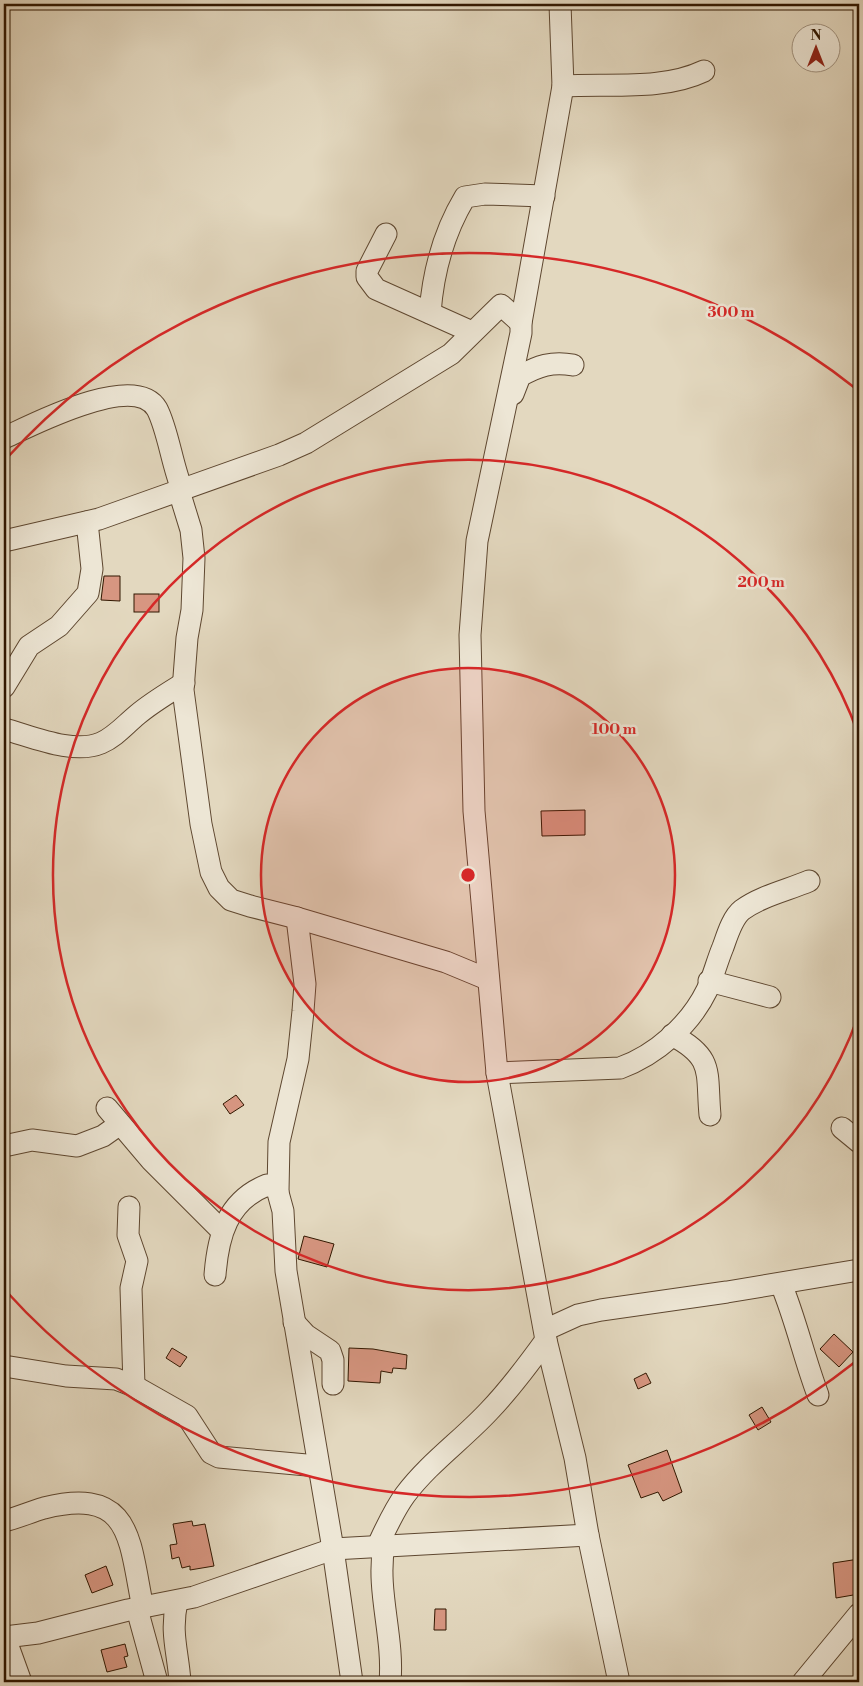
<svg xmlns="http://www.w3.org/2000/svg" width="863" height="1686" viewBox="0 0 863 1686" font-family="'Libre Bodoni',serif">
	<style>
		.building { fill: #d79681; stroke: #311700 }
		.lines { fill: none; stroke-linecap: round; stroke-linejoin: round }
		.minor-casing { stroke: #5e4730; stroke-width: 23 }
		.minor { stroke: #ede6d5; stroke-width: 21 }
		.ring { fill: none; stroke: #d62828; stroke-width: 2.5 }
		.centre { fill: #d62828; stroke: #ede6d5; stroke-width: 2.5 }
		.ring-label { font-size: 15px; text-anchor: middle; font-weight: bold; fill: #d62828; stroke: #ede6d5; stroke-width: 5; stroke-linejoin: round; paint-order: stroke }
	</style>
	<rect width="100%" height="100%" fill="#e3d8bf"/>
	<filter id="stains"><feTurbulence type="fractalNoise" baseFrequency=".004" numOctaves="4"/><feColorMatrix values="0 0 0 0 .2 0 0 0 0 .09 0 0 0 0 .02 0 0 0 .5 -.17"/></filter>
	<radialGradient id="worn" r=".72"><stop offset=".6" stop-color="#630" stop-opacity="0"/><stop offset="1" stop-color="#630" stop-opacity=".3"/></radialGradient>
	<g class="building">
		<polygon points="104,576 120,576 120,601 101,600"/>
		<rect x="134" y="594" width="25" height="18"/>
		<polygon points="585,810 585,835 542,836 541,811"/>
		<polygon points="236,1095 244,1105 230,1114 223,1104"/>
		<polygon points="304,1236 334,1244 327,1267 298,1259"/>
		<polygon points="834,1334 853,1352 839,1367 820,1349"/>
		<polygon points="172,1348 187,1357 180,1367 166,1358"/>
		<polygon points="349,1348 373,1349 407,1355 406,1369 393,1368 392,1373 381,1371 380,1383 348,1381"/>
		<polygon points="646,1373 651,1383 638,1389 634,1379"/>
		<polygon points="762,1407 771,1422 758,1430 749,1415"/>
		<polygon points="667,1450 682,1492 663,1501 658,1492 641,1498 628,1465"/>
		<polygon points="192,1521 193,1526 205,1524 214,1566 190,1570 190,1566 182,1568 179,1557 172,1559 170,1545 177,1544 173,1524"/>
		<polygon points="859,1559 859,1594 836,1598 833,1563"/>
		<polygon points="106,1566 113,1585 92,1593 85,1575"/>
		<polygon points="435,1609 446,1609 446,1630 434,1630"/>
		<polygon points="125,1644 128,1656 124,1657 127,1667 107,1672 101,1650"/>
	</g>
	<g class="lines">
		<g class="minor-casing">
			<g id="minor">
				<polyline points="560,4 563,86 521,323 521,333 477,541 470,635 474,811 497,1073 546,1340 575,1458 588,1535 619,1682"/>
				<path d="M563,86C609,83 662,91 704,71"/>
				<polyline points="386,234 367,271 367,277 376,289 472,332"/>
				<path d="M430,313C433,273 444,232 465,197L485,194L544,196"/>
				<path d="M513,394L520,376C538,366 552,361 573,365"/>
				<path d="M4,438C32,425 135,371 157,409C168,430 172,465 182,489"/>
				<polyline points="179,491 191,530 194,558 192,610 187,638 183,690 201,824 211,872 219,888 231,900 250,906 297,918 446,962 487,979"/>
				<polyline points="4,541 99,519 279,455 306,443 451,354 501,305 521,323"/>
				<polyline points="4,687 29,646 59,626 88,593 92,569 87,522"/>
				<path d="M4,729C31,736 73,755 101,743C115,737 125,725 137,715C151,703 168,693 184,683"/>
				<polyline points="709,981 770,997"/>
				<path d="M672,1035C715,1058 706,1072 710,1115"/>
				<path d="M497,1073L620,1068C656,1055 690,1025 707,990C713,978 717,961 723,947C727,936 732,918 742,910C761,896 788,890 809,881"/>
				<polyline points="107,1108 151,1160 222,1231"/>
				<polyline points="842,1128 859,1142"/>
				<polyline points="4,1146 32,1140 77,1146 103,1136 120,1124"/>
				<polyline points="278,1191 279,1142 298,1059 303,1011 305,984 297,918"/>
				<polyline points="129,1207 128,1235 137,1261 131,1288 134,1386"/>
				<path d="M215,1275C218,1236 227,1201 267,1185L277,1189L283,1211L286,1271L333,1549L352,1682"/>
				<path d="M781,1284C796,1320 804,1358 818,1395"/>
				<polyline points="294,1322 306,1335 330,1351 333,1360 333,1384"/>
				<polyline points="545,1330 578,1315 601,1310 727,1292 859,1270"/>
				<polyline points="4,1366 66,1376 116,1379 134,1386 187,1416 211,1453 219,1457 318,1466"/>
				<path d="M4,1521C17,1518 30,1512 44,1508C133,1486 129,1541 143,1608"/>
				<path d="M378,1545C386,1528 394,1510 405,1495C429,1463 462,1440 489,1411C510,1389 528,1365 546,1340"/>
				<path d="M384,1545C376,1591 394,1636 390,1682"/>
				<path d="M177,1601C170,1634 178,1651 180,1682"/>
				<polyline points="137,1609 157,1682"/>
				<polyline points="4,1635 21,1682"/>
				<polyline points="5,1637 38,1633 128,1610 194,1597 333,1549 588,1535"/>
				<polyline points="803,1682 859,1614"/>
			</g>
		</g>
		<use href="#minor" class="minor"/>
	</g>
	<circle cx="468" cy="875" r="207" fill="#d62828" fill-opacity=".12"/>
	<g class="ring">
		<circle cx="468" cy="875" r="207"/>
		<path d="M859 1014A415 415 0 1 1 859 736"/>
		<path d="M855 1362A622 622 0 0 1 6 1291M6 459A622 622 0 0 1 855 388"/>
	</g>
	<circle cx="468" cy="875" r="8" class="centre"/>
	<g class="ring-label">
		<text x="731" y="317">300 m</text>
		<text x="761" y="587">200 m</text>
		<text x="614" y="734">100 m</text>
	</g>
	<rect width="863" height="1686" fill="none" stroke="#e3d8bf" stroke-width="20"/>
	<rect x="5" y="5" width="853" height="1676" fill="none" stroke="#311700" stroke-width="2.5"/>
	<rect x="10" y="10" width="843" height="1666" fill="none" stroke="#311700"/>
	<g transform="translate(816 48)"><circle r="24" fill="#ede6d5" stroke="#a29380"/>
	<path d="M0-4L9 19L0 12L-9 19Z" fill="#8f2418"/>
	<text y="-8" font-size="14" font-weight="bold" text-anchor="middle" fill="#311700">N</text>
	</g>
	<rect width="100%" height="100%" filter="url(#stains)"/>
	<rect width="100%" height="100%" fill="url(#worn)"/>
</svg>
